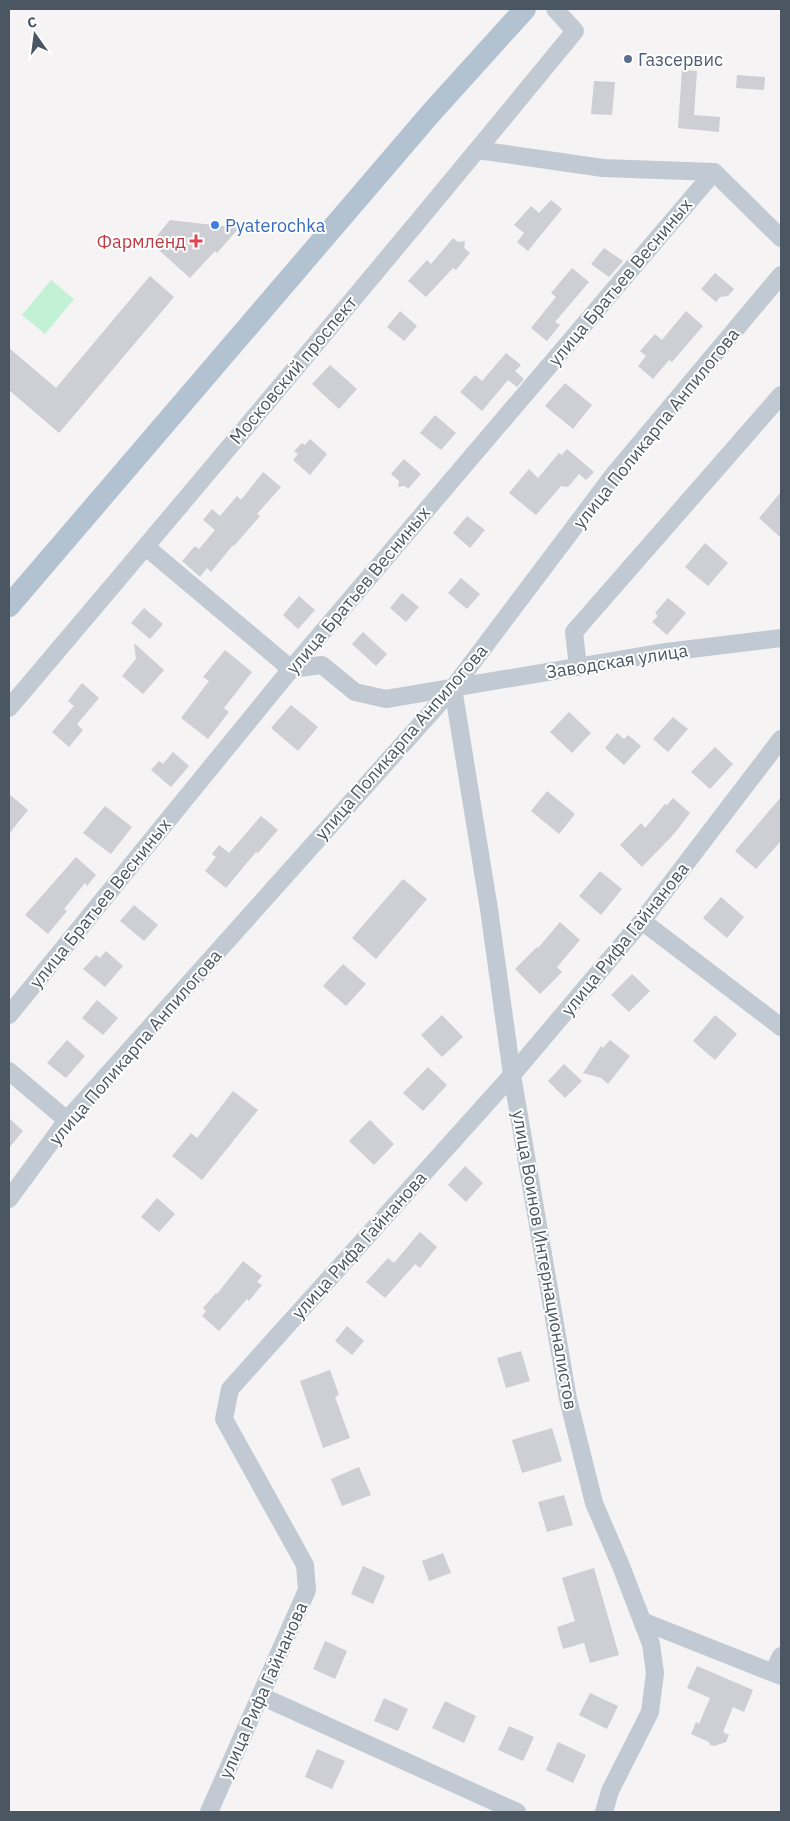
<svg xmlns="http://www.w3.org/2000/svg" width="790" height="1821" viewBox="0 0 790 1821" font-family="'IBM Plex Sans',sans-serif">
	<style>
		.green { fill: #c3f1d5 }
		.building { fill: #cdcfd5 }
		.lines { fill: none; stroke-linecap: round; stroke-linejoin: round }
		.minor { stroke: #c1cad2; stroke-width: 18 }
		.major { stroke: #b3c2d1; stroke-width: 22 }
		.service-dot { fill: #5c6f8a; stroke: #fff; stroke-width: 2 }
		.shop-dot { fill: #3f7fe0; stroke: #fff; stroke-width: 2 }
		.health-dot { fill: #e0444e; stroke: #fff; stroke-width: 2 }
		.labels { text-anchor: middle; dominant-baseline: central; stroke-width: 4; stroke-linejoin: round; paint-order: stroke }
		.service-label { font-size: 18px; fill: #4e5e75; stroke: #fff; text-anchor: start }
		.shop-label { font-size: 18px; fill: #366cbe; stroke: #fff; text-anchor: start }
		.health-label { font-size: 18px; fill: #be3a42; stroke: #fff; text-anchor: end }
		.street-label { font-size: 18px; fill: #4a5661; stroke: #fff }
	</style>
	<rect width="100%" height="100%" fill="#f5f3f3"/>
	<polygon class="green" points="51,280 74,299 45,334 22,315"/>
	<g class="building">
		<polygon points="682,70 697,71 694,115 720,117 719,132 678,128"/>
		<polygon points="737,75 765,77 764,90 736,88"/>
		<polygon points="594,81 615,82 612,115 591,114"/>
		<polygon points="551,200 562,209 528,251 517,242 524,233 514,225 531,206 539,213"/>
		<polygon points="170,220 239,228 217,253 215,251 190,278 151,243"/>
		<polygon points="453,238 458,242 465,241 464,248 470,253 456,270 453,268 426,297 408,281 427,260 431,264"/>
		<polygon points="604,248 623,261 609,277 591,264"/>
		<polygon points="572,268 589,282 555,322 560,325 547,341 531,328 556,297 551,293"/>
		<polygon points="715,273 734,289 728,296 720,297 716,302 701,289"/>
		<polygon points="150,276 174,297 59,433 9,390 9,348 56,388"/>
		<polygon points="400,311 417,326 404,341 387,327"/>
		<polygon points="686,311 703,326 672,362 669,360 653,379 638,366 646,356 640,351 655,334 662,340"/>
		<polygon points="506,353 521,365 515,371 524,379 517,387 508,380 482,411 460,392 475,375 482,381"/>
		<polygon points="330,365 357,389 339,409 312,384"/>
		<polygon points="565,383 592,405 573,429 545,406"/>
		<polygon points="435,415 456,433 441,450 420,433"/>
		<polygon points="310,439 327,454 310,475 293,460 298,454 294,451 302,443 305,445"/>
		<polygon points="567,449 594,472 586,480 579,474 568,487 561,486 536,515 509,493 529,469 538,478 559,453 562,455"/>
		<polygon points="404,459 421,474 408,489 405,486 398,487 399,481 391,474"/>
		<polygon points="263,472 281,487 257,514 260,516 234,546 233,545 211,572 207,568 200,577 182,561 195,546 199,549 215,530 203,520 212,509 220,516 237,496 241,500"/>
		<polygon points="781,492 781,538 759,518"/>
		<polygon points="467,516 485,530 470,548 453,533"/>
		<polygon points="705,543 728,563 708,586 685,567"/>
		<polygon points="461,578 480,594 467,609 448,593"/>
		<polygon points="402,593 419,607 406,622 390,608"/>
		<polygon points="299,596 315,610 298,629 283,615"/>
		<polygon points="668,598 686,613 667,635 652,622 658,616 655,613"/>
		<polygon points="144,608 163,624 150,639 131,623"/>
		<polygon points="363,632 387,654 376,666 352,644"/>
		<polygon points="134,643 164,670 143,694 122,676 136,659"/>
		<polygon points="225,650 252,672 224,708 229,712 208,739 181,718 209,681 203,677"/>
		<polygon points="82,683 99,698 77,724 83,730 69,747 52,732 74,706 68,701"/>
		<polygon points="291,705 318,727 298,751 271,728"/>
		<polygon points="569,712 591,733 572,753 550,732"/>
		<polygon points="673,717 688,729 668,752 653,739"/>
		<polygon points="617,733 624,739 628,735 641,746 624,765 605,748"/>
		<polygon points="715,747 733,764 710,789 691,772"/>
		<polygon points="173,752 189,766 171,787 151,770 159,761 163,764"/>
		<polygon points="547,791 575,814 559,834 531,811"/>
		<polygon points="9,794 28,810 9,834"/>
		<polygon points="781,797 781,841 756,869 735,851"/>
		<polygon points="673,798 690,813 674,834 642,867 620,845 641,823 645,828 665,804 667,805"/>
		<polygon points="105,806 132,827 111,854 83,833"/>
		<polygon points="261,816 278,830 258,853 256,852 226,888 205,871 216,857 212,854 219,845 229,853"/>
		<polygon points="76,857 96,875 87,886 85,883 64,909 67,911 48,934 25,915"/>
		<polygon points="600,871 622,889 601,915 579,896"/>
		<polygon points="403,879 427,899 376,959 352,938"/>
		<polygon points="721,897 744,917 727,938 703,918"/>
		<polygon points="134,905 158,925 144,941 120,921"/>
		<polygon points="560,922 580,940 557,967 562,972 540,994 515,969 537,947 538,948"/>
		<polygon points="106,951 123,966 105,987 83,969 96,955 100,958"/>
		<polygon points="343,964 366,984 346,1006 323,986"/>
		<polygon points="632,974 650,991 629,1012 611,995"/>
		<polygon points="97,1000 118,1018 103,1035 82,1018"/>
		<polygon points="442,1015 463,1037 442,1057 421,1035"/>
		<polygon points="715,1015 737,1034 715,1060 693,1041"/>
		<polygon points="67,1040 85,1056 66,1078 47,1063"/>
		<polygon points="610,1040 630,1056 608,1084 601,1078 583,1073 601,1046 603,1048"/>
		<polygon points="564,1064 582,1081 565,1098 548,1081"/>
		<polygon points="428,1067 447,1085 423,1111 403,1093"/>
		<polygon points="233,1091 258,1110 202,1180 172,1156 191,1133 197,1138"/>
		<polygon points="9,1118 23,1131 9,1148"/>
		<polygon points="370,1120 394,1144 374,1165 349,1141"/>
		<polygon points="465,1166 483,1183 466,1202 448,1185"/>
		<polygon points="157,1198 175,1214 159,1232 141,1217"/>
		<polygon points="420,1232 437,1247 420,1268 415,1264 385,1298 366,1282 388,1258 394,1263"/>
		<polygon points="243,1261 262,1276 257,1282 262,1285 249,1301 247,1299 219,1331 202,1316 206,1311 203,1308 216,1293 217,1294"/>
		<polygon points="347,1326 364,1341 352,1355 335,1341"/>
		<polygon points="521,1351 530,1381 506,1388 497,1358"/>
		<polygon points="330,1370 339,1395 335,1397 350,1438 323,1448 300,1381"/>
		<polygon points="552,1428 562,1461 522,1473 512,1440"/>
		<polygon points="359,1467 371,1495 342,1506 331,1479"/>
		<polygon points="564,1495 573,1525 547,1532 538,1502"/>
		<polygon points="443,1553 451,1573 429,1581 422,1561"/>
		<polygon points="363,1566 385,1576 373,1604 351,1594"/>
		<polygon points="594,1568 619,1655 590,1663 584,1643 563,1649 557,1627 575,1621 562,1578"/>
		<polygon points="325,1641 347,1651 335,1679 313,1669"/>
		<polygon points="697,1666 753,1690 744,1712 733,1707 723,1732 729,1735 726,1742 714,1746 710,1745 709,1742 691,1734 696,1722 699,1724 710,1698 687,1688"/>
		<polygon points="590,1693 618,1706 607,1729 579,1715"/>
		<polygon points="384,1698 408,1709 398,1731 374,1721"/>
		<polygon points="445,1701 476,1716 464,1743 432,1728"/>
		<polygon points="509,1726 534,1737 523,1761 498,1750"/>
		<polygon points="558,1742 586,1755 573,1783 546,1770"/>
		<polygon points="317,1749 345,1761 332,1789 305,1777"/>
	</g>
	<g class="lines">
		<g class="minor">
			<polyline points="477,150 603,168 714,172 781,238"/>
			<polyline points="146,547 291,669 322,665 355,692 386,699 666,652 781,638"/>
			<polyline points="578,667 574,632 781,395"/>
			<polyline points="453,688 489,909 512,1075 568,1399 594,1503 621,1566 651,1644 655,1673 650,1712 610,1791 604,1812"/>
			<path d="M9,708C199,484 389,258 575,31L555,9"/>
			<polyline points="642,921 781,1027"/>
			<polyline points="9,1015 291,669 714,172"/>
			<polyline points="9,1071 67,1120"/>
			<polyline points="9,1199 67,1120 453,688 615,473 781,275"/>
			<polyline points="642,1621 781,1676"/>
			<polyline points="773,1672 781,1656"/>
			<polyline points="261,1696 517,1812"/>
			<polyline points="209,1812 307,1590 305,1565 224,1419 230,1389 512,1075 642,921 781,739"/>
		</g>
		<polyline class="major" points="9,606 431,113 525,9"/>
	</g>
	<circle class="service-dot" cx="628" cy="59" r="5"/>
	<circle class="shop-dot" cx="215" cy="225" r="5"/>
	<path class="health-dot" d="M193.5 233.5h5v5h5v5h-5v5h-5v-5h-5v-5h5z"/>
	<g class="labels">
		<g class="service-label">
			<text x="638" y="59">Газсервис</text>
		</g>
		<g class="shop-label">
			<text x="225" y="225">Pyaterochka</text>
		</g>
		<g class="health-label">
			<text x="186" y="241">Фармленд</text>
		</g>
		<g class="street-label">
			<text transform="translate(620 282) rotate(-50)">улица Братьев Весниных</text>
			<text transform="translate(293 370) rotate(-50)">Московский проспект</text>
			<text transform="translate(656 428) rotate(-51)">улица Поликарпа Анпилогова</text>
			<text transform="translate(358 590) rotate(-50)">улица Братьев Весниных</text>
			<text transform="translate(617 661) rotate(-9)">Заводская улица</text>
			<text transform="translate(401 742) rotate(-49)">улица Поликарпа Анпилогова</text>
			<text transform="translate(100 903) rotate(-51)">улица Братьев Весниных</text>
			<text transform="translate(625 939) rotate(-51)">улица Рифа Гайнанова</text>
			<text transform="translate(135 1047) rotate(-49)">улица Поликарпа Анпилогова</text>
			<text transform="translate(359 1245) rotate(-48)">улица Рифа Гайнанова</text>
			<text transform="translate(545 1260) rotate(80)">улица Воинов Интернационалистов</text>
			<text transform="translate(263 1690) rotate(-66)">улица Рифа Гайнанова</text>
		</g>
	</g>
	<rect width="790" height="1821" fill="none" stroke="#4a5661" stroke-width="20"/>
	<g transform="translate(35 35) rotate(346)" stroke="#ffffff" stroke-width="4" paint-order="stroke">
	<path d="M0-4L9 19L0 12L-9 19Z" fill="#4a5661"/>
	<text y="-8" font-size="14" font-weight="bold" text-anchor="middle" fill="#4a5661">С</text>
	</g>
</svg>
